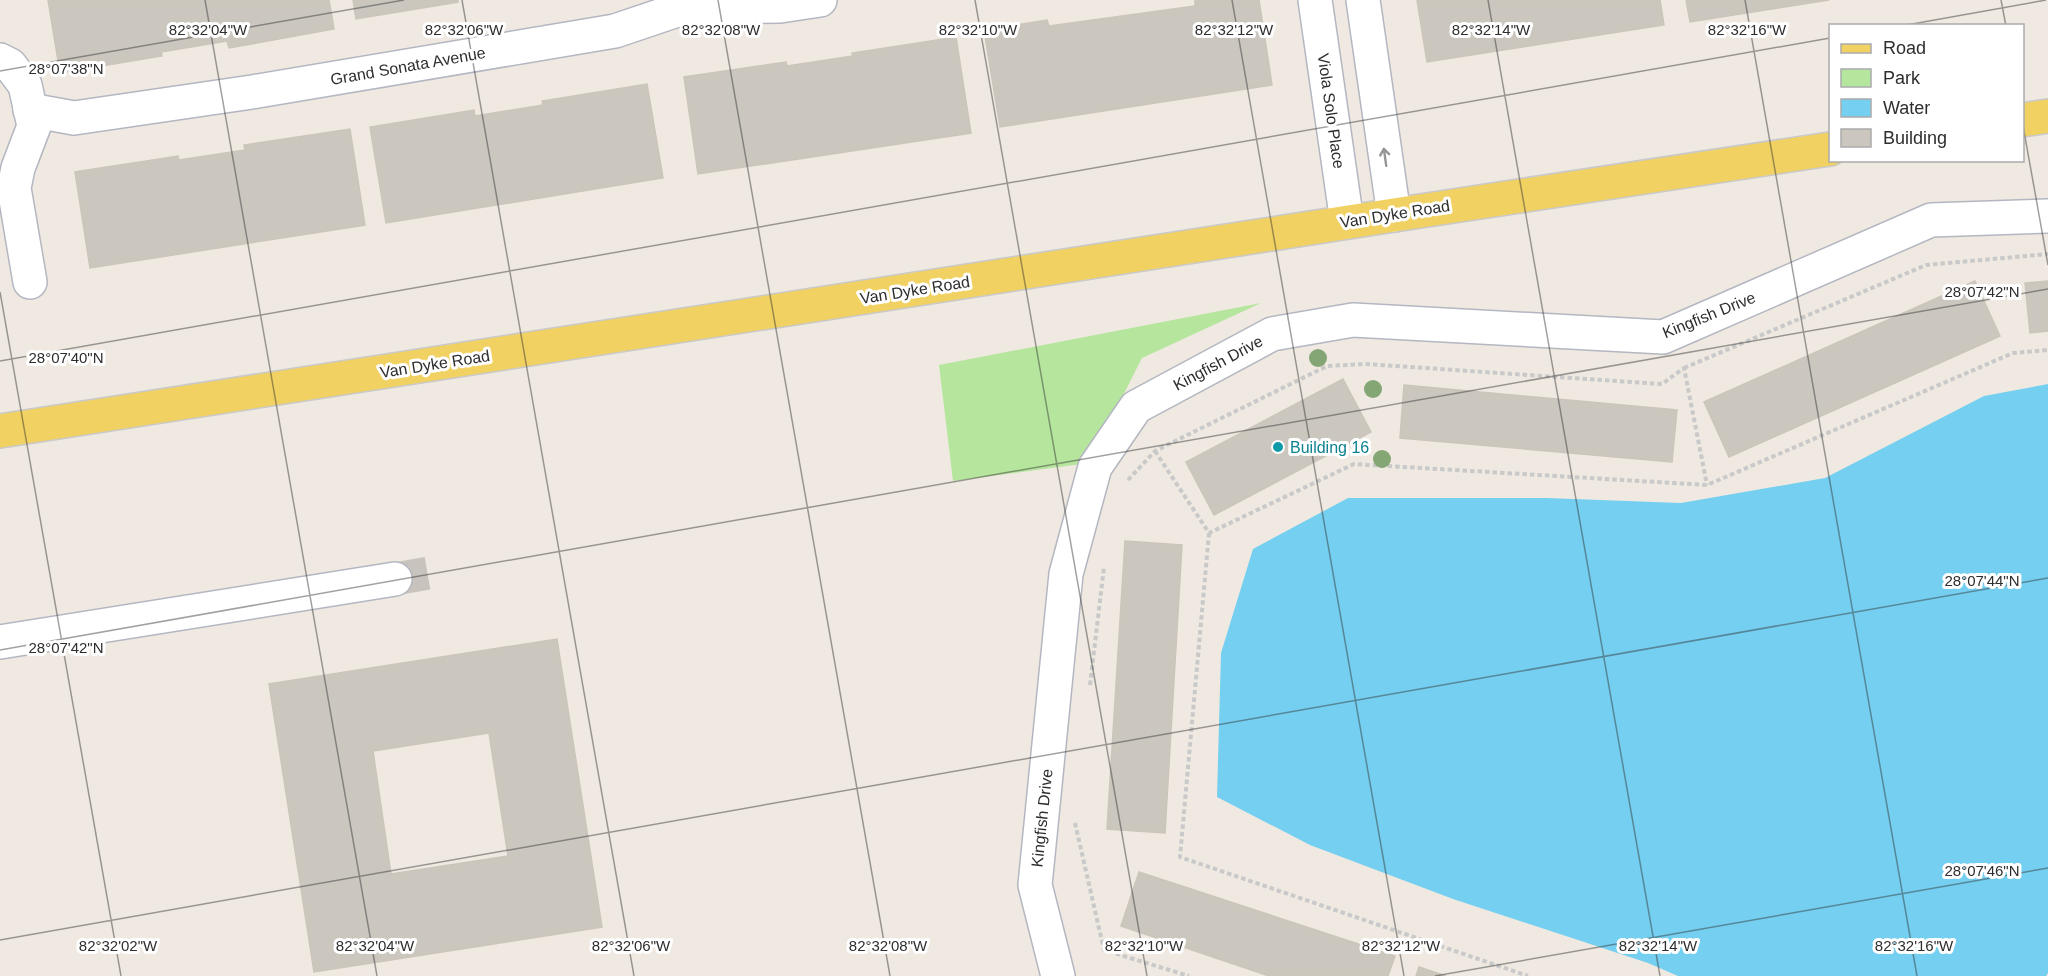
<svg xmlns="http://www.w3.org/2000/svg" width="2048" height="976" viewBox="0 0 2048 976" font-family="Arial,sans-serif">
	<style>
		.green { fill: #b6e59e }
		.water { fill: #75cff0 }
		.building { fill: #cbc7bf; stroke: #cbc5ba; stroke-width: 1.5; fill-rule: evenodd }
		.lines { fill: none; stroke-linecap: round; stroke-linejoin: round }
		.minor-tunnel { stroke: #c8c4bd; stroke-width: 33; stroke-dasharray: 33 16; stroke-linecap: butt }
		.minor-casing { stroke: #b4b7c1; stroke-width: 36 }
		.major-casing { stroke: #c9c9c9; stroke-width: 36 }
		.path { stroke: #c9c9c9; stroke-width: 4; stroke-dasharray: 4.5 3; stroke-linecap: butt }
		.minor { stroke: #fff; stroke-width: 33 }
		.major { stroke: #f2d163; stroke-width: 33 }
		.tree { fill: #84a574 }
		.oneway { stroke: #969696 }
		.ticks { fill: none; stroke: #2e2e2e; stroke-width: 1.5; stroke-opacity: 0.45 }
		.culture-dot { fill: #0f9aa8; stroke: #fff; stroke-width: 2 }
		.labels { text-anchor: middle; dominant-baseline: central; stroke-width: 6; stroke-linejoin: round; paint-order: stroke }
		.street-label { font-size: 16px; fill: #2e2e2e; stroke: #fff }
		.culture-label { font-size: 16px; fill: #0d838f; stroke: #fff; text-anchor: start }
		.ticks-label { font-size: 15px; text-anchor: middle; fill: #2e2e2e; stroke: #fff; stroke-width: 6; stroke-linejoin: round; paint-order: stroke }
	</style>
	<rect width="100%" height="100%" fill="#efe9e1"/>
	<polygon class="green" points="1261,303 1142,358 1089,463 953,481 939,365"/>
	<polygon class="water" points="2048,384 2048,973 2046,976 1678,976 1648,963 1453,899 1310,845 1217,797 1221,653 1253,549 1348,498 1546,498 1681,503 1825,478 1984,396"/>
	<g class="building">
		<polygon points="48,0 329,0 334,29 229,48 227,41 161,52 162,56 60,73"/>
		<polygon points="353,0 458,0 458,2 356,19"/>
		<polygon points="1195,0 1259,0 1272,85 1000,127 984,30 1047,20 1049,26 1195,6"/>
		<polygon points="1417,0 1660,0 1664,25 1427,62"/>
		<polygon points="1686,0 1829,0 1690,22"/>
		<polygon points="956,37 971,133 698,174 684,77 786,62 787,66 853,56 852,53"/>
		<polygon points="647,84 663,178 386,223 370,127 474,110 475,116 543,105 542,101"/>
		<polygon points="350,129 365,225 90,268 75,172 178,156 179,160 245,150 244,145"/>
		<polygon points="1975,281 2000,336 1729,457 1704,402"/>
		<polygon points="2048,281 2048,331 2030,333 2025,283"/>
		<polygon points="1343,379 1371,432 1214,515 1186,462"/>
		<polygon points="1404,385 1677,410 1672,462 1400,438"/>
		<polygon points="1125,541 1182,545 1165,833 1107,829"/>
		<path d="M557,639L602,927L314,972L269,684ZM489,733L508,856L391,874L373,751Z"/>
		<polygon points="1139,872 1395,956 1388,976 1269,976 1121,926"/>
		<polygon points="1419,967 1446,976 1416,976"/>
	</g>
	<g class="lines">
		<polyline class="minor-tunnel" points="395,579 441,571"/>
		<g class="minor-casing">
			<g id="minor">
				<polyline points="1315,0 1347,222"/>
				<polyline points="1363,0 1394,215"/>
				<polyline points="0,60 10,65 25,85 34,126 18,168 14,188 30,282"/>
				<polyline points="30,110 74,118 252,92 615,31 683,8 780,6 820,0"/>
				<polyline points="0,642 395,579"/>
				<polyline points="1058,976 1035,885 1066,574 1095,467 1136,407 1272,334 1353,320 1663,337 1931,220 2048,216"/>
			</g>
		</g>
		<g class="major-casing">
			<g id="major">
				<polyline points="2022,120 2048,116"/>
				<polyline points="0,431 1394,215 1830,149"/>
			</g>
		</g>
		<g class="path">
			<polyline points="1684,368 1926,265 2048,254"/>
			<polyline points="1155,451 1209,533 1354,464 1707,485 2013,353 2048,350"/>
			<polyline points="1128,480 1155,451 1327,366 1365,364 1662,384 1684,368 1707,485"/>
			<polyline points="1209,533 1180,857 1528,976"/>
			<polyline points="1090,685 1104,567"/>
			<polyline points="1075,823 1104,950 1189,976"/>
		</g>
		<use href="#minor" class="minor"/>
		<use href="#major" class="major"/>
	</g>
	<g class="tree">
		<circle cx="1318" cy="358" r="9"/>
		<circle cx="1373" cy="389" r="9"/>
		<circle cx="1382" cy="459" r="9"/>
	</g>
	<defs><path id="oneway-shaft" d="M-6 0H5M1.5-3L5.5 0L1.5 3" fill="none" stroke-width="1.6" stroke-linecap="round" stroke-linejoin="round" transform="scale(1.5)"/></defs>
	<use class="oneway" href="#oneway-shaft" transform="translate(1385 157) rotate(-98)"/>
	<path class="ticks" d="M205,0L377,976M462,0L634,976M718,0L890,976M975,0L1147,976M1232,0L1404,976M1488,0L1660,976M1745,0L1917,976M2001,0L2006,26M1901,26L2046,0M0,71L404,0M2022,120L2048,265M0,292L121,976M0,361L1830,38M0,650L2048,289M0,940L2048,578M1435,976L2048,868"/>
	<circle class="culture-dot" cx="1278" cy="447" r="6"/>
	<g class="labels">
		<g class="street-label">
			<text transform="translate(408 66) rotate(-10)">Grand Sonata Avenue</text>
			<text transform="translate(1331 111) rotate(82)">Viola Solo Place</text>
			<text transform="translate(1395 214) rotate(-9)">Van Dyke Road</text>
			<text transform="translate(915 290) rotate(-9)">Van Dyke Road</text>
			<text transform="translate(1709 315) rotate(-22)">Kingfish Drive</text>
			<text transform="translate(1218 363) rotate(-28)">Kingfish Drive</text>
			<text transform="translate(435 364) rotate(-9)">Van Dyke Road</text>
			<text transform="translate(1042 818) rotate(-84)">Kingfish Drive</text>
		</g>
		<g class="culture-label">
			<text x="1290" y="447">Building 16</text>
		</g>
	</g>
	<g class="ticks-label">
		<text x="1747" y="35">82°32'16"W</text>
		<text x="208" y="35">82°32'04"W</text>
		<text x="464" y="35">82°32'06"W</text>
		<text x="721" y="35">82°32'08"W</text>
		<text x="978" y="35">82°32'10"W</text>
		<text x="1234" y="35">82°32'12"W</text>
		<text x="1491" y="35">82°32'14"W</text>
		<text x="66" y="74">28°07'38"N</text>
		<text x="1982" y="297">28°07'42"N</text>
		<text x="66" y="363">28°07'40"N</text>
		<text x="1982" y="586">28°07'44"N</text>
		<text x="66" y="653">28°07'42"N</text>
		<text x="1982" y="876">28°07'46"N</text>
		<text x="118" y="951">82°32'02"W</text>
		<text x="375" y="951">82°32'04"W</text>
		<text x="631" y="951">82°32'06"W</text>
		<text x="888" y="951">82°32'08"W</text>
		<text x="1144" y="951">82°32'10"W</text>
		<text x="1401" y="951">82°32'12"W</text>
		<text x="1658" y="951">82°32'14"W</text>
		<text x="1914" y="951">82°32'16"W</text>
	</g>
	<rect x="1829" y="24" width="195" height="138" fill="#ffffff" stroke="#ababab" stroke-width="1.5"/>
	<rect x="1841" y="44" width="30" height="9" fill="#f2d163" stroke="#ababab" stroke-width="1.5"/>
	<text x="1883" y="54" font-size="18" fill="#2e2e2e">Road</text>
	<rect x="1841" y="69" width="30" height="18" fill="#b6e59e" stroke="#ababab" stroke-width="1.5"/>
	<text x="1883" y="84" font-size="18" fill="#2e2e2e">Park</text>
	<rect x="1841" y="99" width="30" height="18" fill="#75cff0" stroke="#ababab" stroke-width="1.5"/>
	<text x="1883" y="114" font-size="18" fill="#2e2e2e">Water</text>
	<rect x="1841" y="129" width="30" height="18" fill="#cbc7bf" stroke="#ababab" stroke-width="1.5"/>
	<text x="1883" y="144" font-size="18" fill="#2e2e2e">Building</text>
</svg>
